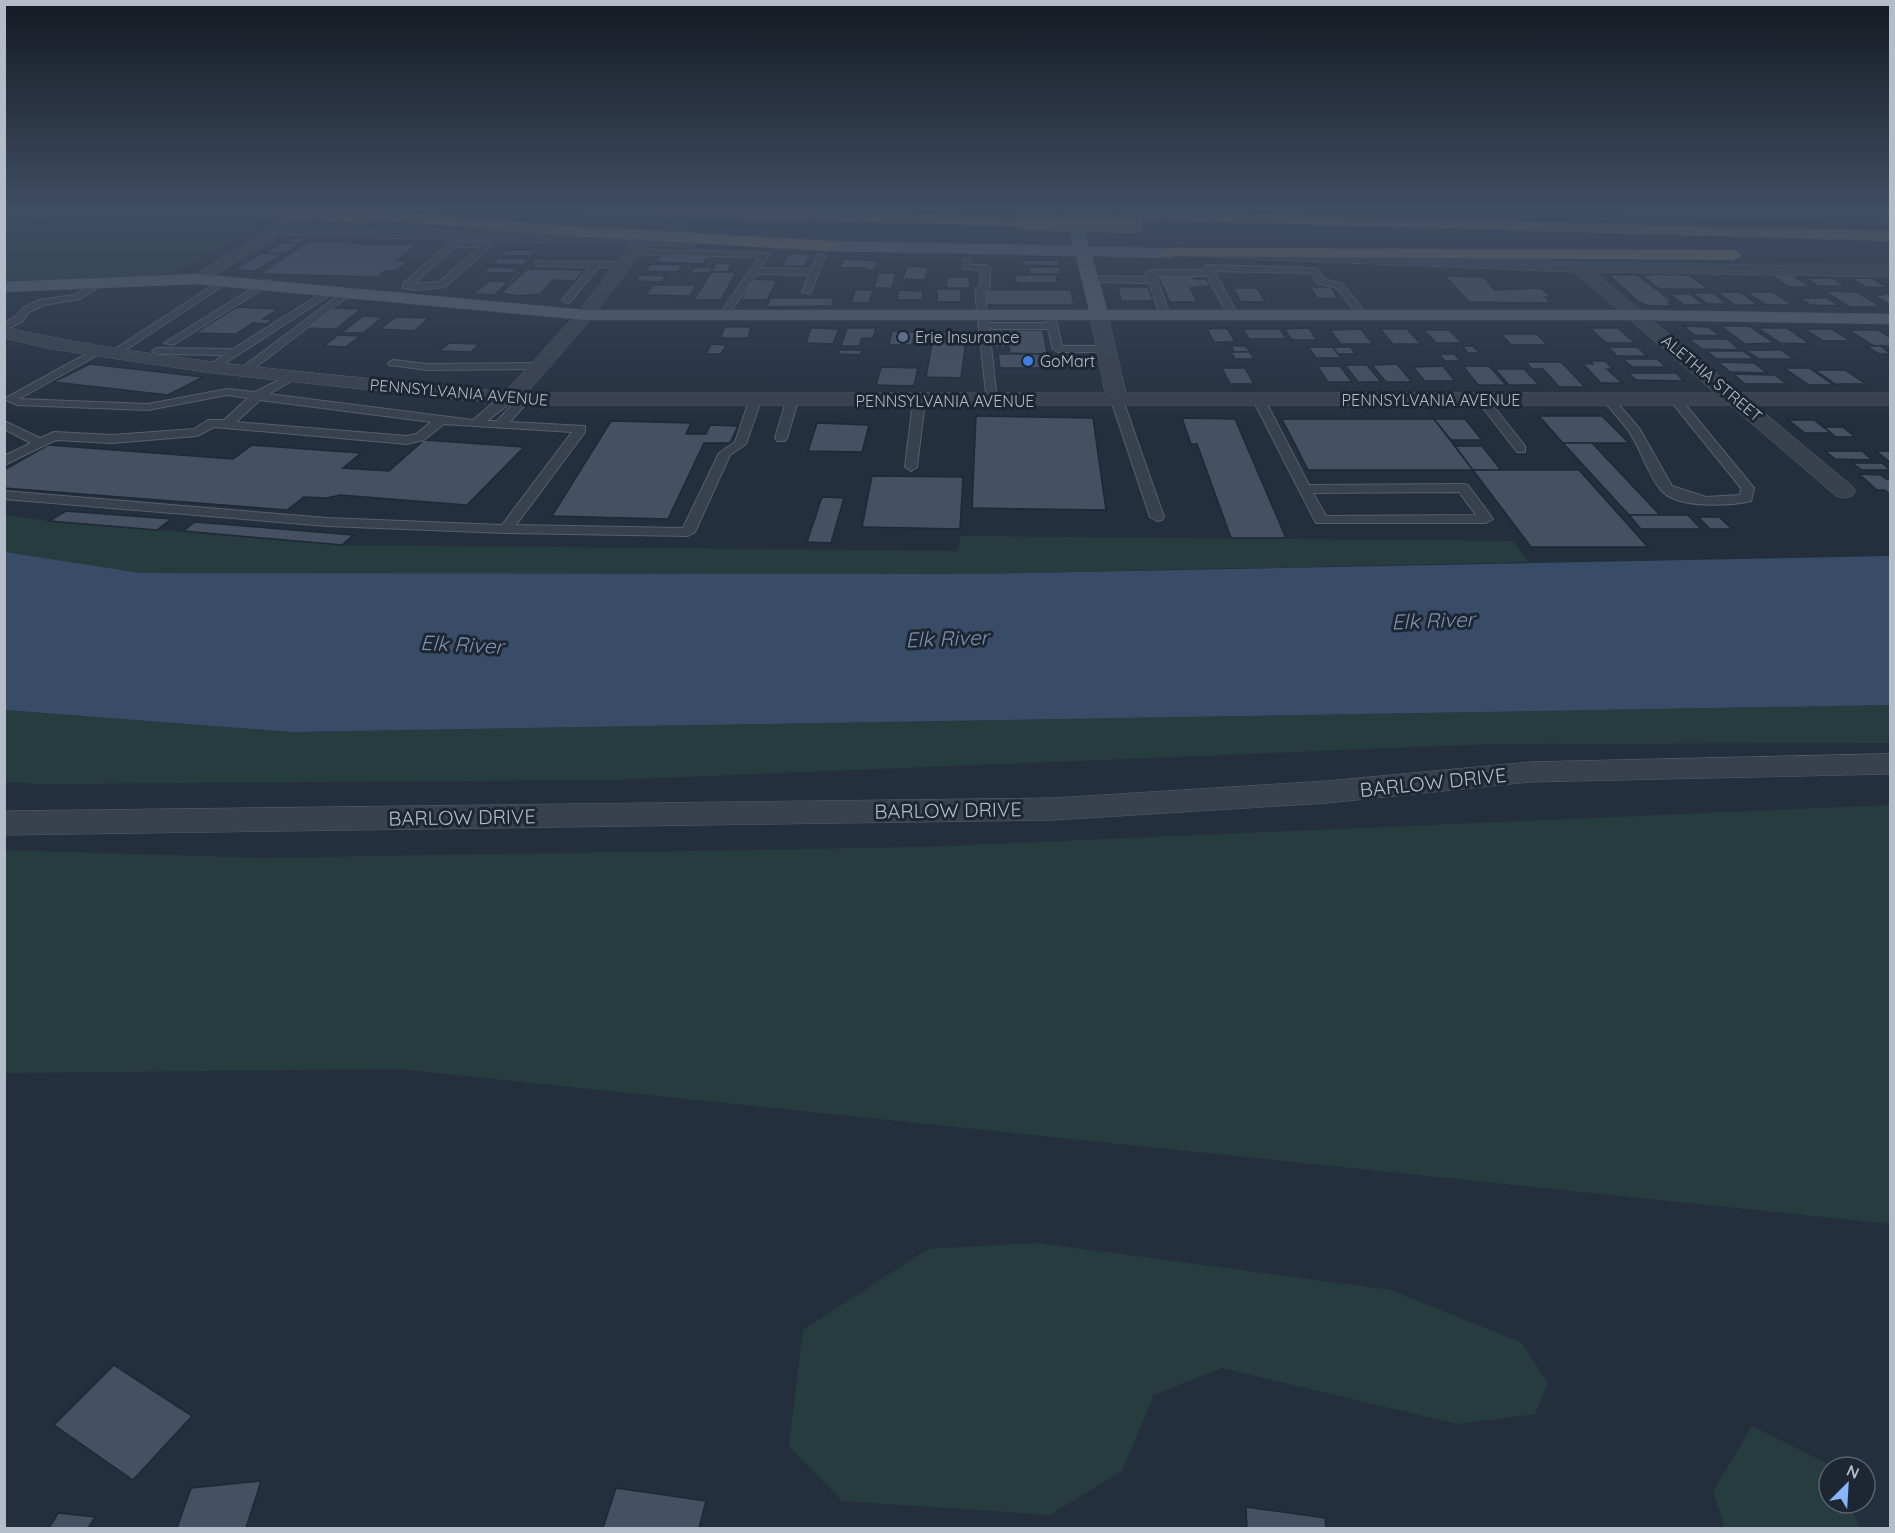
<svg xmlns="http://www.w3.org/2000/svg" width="1895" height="1533" viewBox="0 0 1895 1533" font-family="Quicksand,sans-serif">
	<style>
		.green { fill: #263c3f }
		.water { fill: #394c67 }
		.building { fill: #455162; stroke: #1f2835; stroke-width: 1.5 }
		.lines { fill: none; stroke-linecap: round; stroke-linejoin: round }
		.service-casing { stroke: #565f6c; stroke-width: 2 }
		.minor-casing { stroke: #565f6c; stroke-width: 1 }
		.tertiary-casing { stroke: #565f6c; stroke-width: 1 }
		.primary-casing { stroke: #414a57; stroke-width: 1 }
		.motorway-casing { stroke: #434c59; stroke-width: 1 }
		.path { stroke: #44595c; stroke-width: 1.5; stroke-dasharray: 2 2; stroke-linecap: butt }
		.service { fill: #38414e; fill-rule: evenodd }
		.minor { fill: #38414e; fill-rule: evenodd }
		.tertiary { fill: #38414e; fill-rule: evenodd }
		.primary { fill: #56606e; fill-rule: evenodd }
		.motorway { fill: #746855; fill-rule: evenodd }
		.motorway-bridge-casing { stroke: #434c59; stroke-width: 17; stroke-linecap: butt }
		.motorway-bridge { stroke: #746855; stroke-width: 16 }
		.service-dot { fill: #5c6f8a; stroke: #1d2633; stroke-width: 2 }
		.shop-dot { fill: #3f7fe0; stroke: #1d2633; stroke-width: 2 }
		.labels { text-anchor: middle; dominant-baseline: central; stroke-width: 6; stroke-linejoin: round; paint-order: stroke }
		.far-poi-label { font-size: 16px; fill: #b4bcc9; stroke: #1d2633; text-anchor: start }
		.far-street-label { font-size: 16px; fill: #b4bcc9; stroke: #1d2633 }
		.street-label { font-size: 20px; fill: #b4bcc9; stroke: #1d2633 }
		.water-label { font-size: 21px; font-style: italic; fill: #7c92b1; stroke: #1d2633 }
	</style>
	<rect width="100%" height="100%" fill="#242f3e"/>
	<g class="green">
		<polygon points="4,210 190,210 280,213 179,271 170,274 5,281"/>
		<polygon points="1890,262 1890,266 1728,263"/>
		<polygon points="4,515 49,521 342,545 957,551 961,536 1513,541 1529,562 979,574 141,573 5,552"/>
		<polygon points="1890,705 1890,743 1491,744 612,780 41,784 5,782 4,710 292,732"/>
		<polygon points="1890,805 1890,1224 398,1069 5,1073 5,850 260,858 922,847"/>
		<polygon points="1038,1243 1391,1290 1522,1343 1548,1383 1535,1414 1457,1424 1222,1368 1154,1395 1122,1471 1050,1515 842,1501 789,1446 803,1330 928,1249"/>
		<polygon points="1752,1426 1834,1467 1829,1467 1829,1503 1849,1503 1860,1528 1725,1528 1713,1491"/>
	</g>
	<polygon class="water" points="5,552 141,573 979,574 1890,556 1890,705 292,732 5,710"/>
	<g class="building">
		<polygon points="21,210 59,214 44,219 5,215"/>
		<polygon points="294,237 310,238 300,244 283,243"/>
		<polygon points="309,241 355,241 351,244 417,244 397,261 408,261 396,271 385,271 378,277 260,274"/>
		<polygon points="281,243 283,243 300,244 284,254 264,253"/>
		<polygon points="507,250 537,250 531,256 500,256"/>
		<polygon points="262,253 284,254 255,271 233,270"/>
		<polygon points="790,253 812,254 803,267 781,266"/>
		<polygon points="661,255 709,256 703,264 654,262"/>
		<polygon points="498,258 529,259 523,265 492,264"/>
		<polygon points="843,259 867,260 877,261 875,270 864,270 865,268 840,268"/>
		<polygon points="1022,260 1059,260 1060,266 1023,265"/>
		<polygon points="716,263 732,264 727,272 711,272"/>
		<polygon points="651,264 683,265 677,272 645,271"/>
		<polygon points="907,266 928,267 925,280 903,279"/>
		<polygon points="489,267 519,268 513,273 483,273"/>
		<polygon points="695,267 714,268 709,273 690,273"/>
		<polygon points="1029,267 1060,267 1061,274 1029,274"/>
		<polygon points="527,269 584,270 575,281 553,280 540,294 519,296 501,293"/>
		<polygon points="711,272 736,272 721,300 694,300"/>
		<polygon points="878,273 896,273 892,288 874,288"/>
		<polygon points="1652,274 1689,275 1708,289 1659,289 1642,275 1654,275"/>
		<polygon points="640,275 666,276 661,282 635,281"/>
		<polygon points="1015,275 1056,275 1057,283 1016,283"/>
		<polygon points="1609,275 1637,275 1673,302 1668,302 1673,306 1648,306 1639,302"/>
		<polygon points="1771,275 1792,275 1811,287 1789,287"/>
		<polygon points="1158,276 1193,276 1194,279 1206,279 1210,286 1190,288 1197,302 1170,302"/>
		<polygon points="1445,276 1483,277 1495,290 1541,288 1551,297 1545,297 1551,303 1469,302"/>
		<polygon points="947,277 969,277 970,288 946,288"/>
		<polygon points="1806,278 1832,278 1845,286 1818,286"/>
		<polygon points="1850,278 1872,278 1889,288 1866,287"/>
		<polygon points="752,279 777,280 767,300 741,300"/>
		<polygon points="490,281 508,282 494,295 473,294"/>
		<polygon points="653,285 696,285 690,296 646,295"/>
		<polygon points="1118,287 1148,287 1153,301 1121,301"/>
		<polygon points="1310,287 1331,287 1338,299 1317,298"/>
		<polygon points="1233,288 1257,288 1266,302 1241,302"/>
		<rect x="937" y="289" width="24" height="13"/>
		<polygon points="855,290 873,290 869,303 851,303"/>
		<polygon points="899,290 923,291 922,300 897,300"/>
		<polygon points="983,290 1071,290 1074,305 984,305"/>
		<polygon points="1824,291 1857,292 1882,307 1849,307"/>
		<polygon points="1717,292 1740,292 1758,305 1735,305"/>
		<polygon points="1746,292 1773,292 1793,305 1766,305"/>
		<polygon points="1693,293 1713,293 1727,304 1707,304"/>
		<polygon points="1670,294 1690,294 1704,305 1684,305"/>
		<polygon points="1882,294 1890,294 1890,305 1873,295 1884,295"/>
		<polygon points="770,298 833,298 832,306 767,307"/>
		<polygon points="1798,298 1827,298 1839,306 1810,305"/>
		<polygon points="237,307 279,309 263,319 273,319 266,324 253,323 236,334 195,333"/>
		<polygon points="331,308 361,309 336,329 305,328"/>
		<polygon points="363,316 383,317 363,333 341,333"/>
		<polygon points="396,317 429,318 414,331 380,329"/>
		<polygon points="1683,326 1708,327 1720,336 1694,335"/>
		<polygon points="1721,326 1749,326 1774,343 1745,344"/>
		<polygon points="725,327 751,327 748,338 720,338"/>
		<polygon points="811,328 839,329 833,344 806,343"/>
		<polygon points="847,328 876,328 873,338 862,338 859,346 841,346"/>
		<polygon points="1227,328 1235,342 1214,342 1207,329"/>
		<polygon points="1309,328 1317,340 1292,340 1284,329"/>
		<polygon points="1590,328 1618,328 1635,343 1606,343"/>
		<polygon points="1758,328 1787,328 1810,344 1780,343"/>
		<polygon points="1243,329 1280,329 1286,339 1249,339"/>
		<polygon points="1361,329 1373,344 1341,344 1330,330"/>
		<polygon points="1380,329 1407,329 1421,344 1393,344"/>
		<polygon points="1804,329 1832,329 1851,341 1823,341"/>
		<polygon points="1008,330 1043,330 1047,354 1010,353"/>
		<polygon points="1424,330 1449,330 1462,343 1436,343"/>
		<polygon points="1848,330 1878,330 1890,337 1890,346 1874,346"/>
		<polygon points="892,331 915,332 912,345 889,345"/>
		<polygon points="934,332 967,332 961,378 926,377"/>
		<polygon points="1501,334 1537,334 1547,345 1511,345"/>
		<polygon points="338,335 360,336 346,347 324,346"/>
		<polygon points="1689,339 1727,339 1740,350 1702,349"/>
		<polygon points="449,343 479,344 471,352 440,351"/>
		<polygon points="711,344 726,345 721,354 706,354"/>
		<polygon points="1231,346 1246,346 1250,352 1234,352"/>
		<polygon points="1462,346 1473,346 1480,353 1468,353"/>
		<polygon points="1866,346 1881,346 1890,354 1879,354"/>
		<polygon points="1308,347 1333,347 1341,358 1316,358"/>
		<polygon points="1333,347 1350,347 1356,354 1338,354"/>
		<polygon points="1608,347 1637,347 1647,356 1617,356"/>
		<polygon points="839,350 862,350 860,355 838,354"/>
		<polygon points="1745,350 1781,350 1795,359 1759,359"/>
		<polygon points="1706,351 1743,351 1754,359 1717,359"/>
		<polygon points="1231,352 1250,352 1254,359 1235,359"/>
		<polygon points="998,354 1056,354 1059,368 1000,368"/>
		<polygon points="1439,354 1454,354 1461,361 1445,361"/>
		<polygon points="1623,359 1657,359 1666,367 1632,367"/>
		<polygon points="1591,361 1605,361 1613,369 1607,369 1622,383 1601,383 1582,363 1593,364"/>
		<polygon points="1526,362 1561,362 1585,387 1559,387 1543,369 1532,369"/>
		<polygon points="1718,362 1754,363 1767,373 1730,372"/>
		<polygon points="90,364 203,377 168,395 53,382"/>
		<polygon points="1397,364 1412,382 1386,382 1372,365"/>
		<polygon points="1345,365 1367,365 1381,382 1358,382"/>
		<polygon points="1317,366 1340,366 1352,382 1328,382"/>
		<polygon points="1443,366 1455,381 1425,381 1413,367"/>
		<polygon points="1463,366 1489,366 1506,385 1478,385"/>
		<polygon points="881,367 918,368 914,386 876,385"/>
		<polygon points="1222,368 1245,368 1254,384 1230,384"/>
		<polygon points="1784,368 1809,368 1834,385 1809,385"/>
		<polygon points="1495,369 1524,369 1539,385 1509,385"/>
		<polygon points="1815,370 1845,370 1866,384 1835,384"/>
		<polygon points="1628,373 1676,373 1684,381 1636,380"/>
		<polygon points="1733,374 1775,375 1787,384 1745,384"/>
		<polygon points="976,416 1093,418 1106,510 972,508"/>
		<polygon points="1539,416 1602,416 1629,443 1563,443"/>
		<polygon points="1182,418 1235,419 1286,538 1231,538 1197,444 1191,444"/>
		<polygon points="1282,419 1434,419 1473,470 1308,470"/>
		<polygon points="1434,419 1465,419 1482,440 1451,440"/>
		<polygon points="1788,420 1814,420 1831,433 1805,433"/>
		<polygon points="611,421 691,423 686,434 706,434 710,425 738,426 730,443 704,443 668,519 552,516"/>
		<polygon points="817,423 869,425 862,452 808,451"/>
		<polygon points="1824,427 1843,427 1855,437 1836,437"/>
		<polygon points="424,440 524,447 467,505 340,495 327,498 304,497 287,510 4,488 4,470 48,445 233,459 252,445 361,453 343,468 389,471"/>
		<polygon points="1563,443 1592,443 1660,515 1629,515"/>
		<polygon points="1455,446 1482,446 1501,470 1473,470"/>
		<polygon points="1825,451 1862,451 1872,460 1835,459"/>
		<polygon points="1876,451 1890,451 1890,462"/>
		<polygon points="1852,463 1882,463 1890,470 1862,470"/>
		<polygon points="1473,470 1579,470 1648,547 1531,547"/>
		<polygon points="1859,474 1881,475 1886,479 1890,479 1890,495 1885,490 1877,490"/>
		<polygon points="872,476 963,477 960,529 862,527"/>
		<polygon points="822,497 844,498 831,543 807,542"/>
		<polygon points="66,511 171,519 157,530 49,521"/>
		<polygon points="1629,515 1688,515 1701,529 1641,529"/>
		<polygon points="1698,517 1719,517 1732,529 1710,529"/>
		<polygon points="195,522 353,535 342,545 183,531"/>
		<polygon points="114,1365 192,1416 133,1480 54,1425"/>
		<polygon points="261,1481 246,1528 177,1528 191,1488"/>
		<polygon points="616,1488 706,1501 699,1528 603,1528"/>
		<polygon points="1246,1507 1325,1518 1326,1528 1247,1528"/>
		<polygon points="58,1513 95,1517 88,1528 49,1528"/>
	</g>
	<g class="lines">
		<g class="service-casing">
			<g id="service">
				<path d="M471,234L475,237L470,242H488L492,245L445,287L415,290L403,288V284L450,242L460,241ZM455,247H480L439,282L413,284Z"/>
				<polygon points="633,249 768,253 769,255 760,268 811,269 818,254 825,256 810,294 802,292 809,275 757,274 726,318 723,319 718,316 759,257 630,254 629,252"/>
				<polygon points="964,259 970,259 971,265 986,265 990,268 990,287 985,292 988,323 1047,323 1045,315 1050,312 1055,315 1062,346 1107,346 1112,349 1107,352 1058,352 1053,349 1048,329 989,329 990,339 1009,339 1014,342 1009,345 991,345 997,401 991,404 987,403 975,291 980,286 981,270 963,269"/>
				<polygon points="536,261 623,262 627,265 623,268 599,267 570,302 567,303 562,300 590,267 539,266 536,265"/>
				<polygon points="1208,265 1317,268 1324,279 1343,284 1367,315 1359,317 1337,288 1317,283 1311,273 1214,271 1238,315 1233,318 1228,315 1207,276 1156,276 1170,315 1165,318 1160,315 1149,283 1090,282 1085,279 1090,276 1147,277 1145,273 1150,270 1204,270 1205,266"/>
				<polygon points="222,279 230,281 118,355 109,353"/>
				<polygon points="99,280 104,283 102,285 80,299 44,305 29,312 23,321 4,331 4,323 15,317 23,308 39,300 74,295"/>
				<polygon points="266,280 269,281 269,285 173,345 164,343"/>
				<polygon points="333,286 338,289 336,291 216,369 208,369 207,367 223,355 157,354 152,351 157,348 233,349"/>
				<polygon points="347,289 355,291 248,373 240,373 240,369"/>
				<path d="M99,347L104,350L103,352L19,399L148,404L227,389L255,392L291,374L295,375V379L269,394L473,420L493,403L510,396L524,406L510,422L585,426V432L516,525L683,528L719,453L735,442L749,401L755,398L761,401L746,444L730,455L695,532L688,536L506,533L327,526L4,499V491L327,518L502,525L572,432L444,424L424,440L407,444L214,427L197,436L112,443L56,440L4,465V456L31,443L4,429V421L40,438L54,432L112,435L194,429L208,420H224L248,398L227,395L148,410L17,405L4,399ZM260,400L431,422L416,434L407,436L236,422ZM509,404L511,406L497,421H487Z"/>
				<polygon points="393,360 427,364 539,363 544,366 539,369 427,370 389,365 388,363"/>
				<polygon points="1117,397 1123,400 1164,517 1162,520 1157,521 1150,517 1111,400"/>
				<path d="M1259,397L1265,400L1309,485L1463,484L1468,485L1493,519L1486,523H1316L1253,400ZM1459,492L1476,515L1326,516L1313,493Z"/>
				<polygon points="1483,397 1487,398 1525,446 1525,452 1517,452 1477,400"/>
				<path d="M1609,397L1613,398L1639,428L1672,486L1706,497L1740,495L1741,488L1670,400L1676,397L1680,398L1754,488L1751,501C1729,506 1677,509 1661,490C1646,472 1641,447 1627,429C1620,419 1611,410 1603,400Z"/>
				<polygon points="792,398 798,401 787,438 785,441 777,441 775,438 786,401"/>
				<polygon points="919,398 925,401 917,467 911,471 905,467 913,401"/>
			</g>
		</g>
		<g class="minor-casing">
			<g id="minor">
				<polygon points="1623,210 1774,210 1890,214 1890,222 1630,214"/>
				<path d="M642,235L650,240L648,243L591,319L527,393H1105L1090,315L1093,311H1105L1108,315L1126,393H1715L1574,272L1225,258L1223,255L1225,252L1231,250L1578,262L1890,267V277L1594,272L1740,393H1890V405H1755L1852,486L1856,491L1852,496L1844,498L1836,496L1730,405H510L212,373L51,349L4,338V327C168,364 338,374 505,392L579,311L636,237Z"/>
			</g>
		</g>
		<g class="tertiary-casing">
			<g id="tertiary">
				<polygon points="296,214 303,218 294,226 692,237 700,242 692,247 279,235 202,283 196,284 188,279"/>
				<polygon points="1890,754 1890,774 1530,782 1327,803 1054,820 4,835 4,811 1054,798 1327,781 1530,762"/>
			</g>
		</g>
		<g class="primary-casing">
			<polygon id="primary" points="1065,210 1079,210 1089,247 1169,248 1177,253 1169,258 1092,256 1107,310 1636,310 1890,314 1890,324 1636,320 585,320 196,284 4,292 4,282 196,274 585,310 1089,310 1076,256 830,251 822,246 830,241 1073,246"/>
		</g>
		<g class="motorway-casing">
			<g id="motorway">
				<polygon points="581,210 748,210 1022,218 1029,222 1022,226 588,214"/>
				<polygon points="367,211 555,225 830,241 838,246 830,251 555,235 362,218 360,215"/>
				<polygon points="1131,212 1890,231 1890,241 1126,219 1124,216 1126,213"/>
				<polygon points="1169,248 1734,250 1742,255 1734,260 1163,256 1161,253"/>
			</g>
		</g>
		<polyline class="path" points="507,285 520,271"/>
		<use href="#service" class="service"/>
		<use href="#minor" class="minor"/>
		<use href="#tertiary" class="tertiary"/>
		<use href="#primary" class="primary"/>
		<use href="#motorway" class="motorway"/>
		<g class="motorway-bridge-casing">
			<g id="motorway-bridge">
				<polyline points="280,210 367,215"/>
				<polyline points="1022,222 1135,225"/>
			</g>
		</g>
		<use href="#motorway-bridge" class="motorway-bridge"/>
	</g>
	<linearGradient id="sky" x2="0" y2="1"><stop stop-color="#141a22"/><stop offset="0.49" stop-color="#3f4d63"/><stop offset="1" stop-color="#3f4d63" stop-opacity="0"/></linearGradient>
	<rect width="1895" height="425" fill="url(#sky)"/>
	<circle class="service-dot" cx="903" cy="337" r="6"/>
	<circle class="shop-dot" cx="1028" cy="361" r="6"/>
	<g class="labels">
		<g class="far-poi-label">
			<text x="915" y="337">Erie Insurance</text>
			<text x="1040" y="361">GoMart</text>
		</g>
		<g class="far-street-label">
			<text transform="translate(1712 378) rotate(40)">ALETHIA STREET</text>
			<text transform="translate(459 392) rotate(5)">PENNSYLVANIA AVENUE</text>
			<text x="1431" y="400">PENNSYLVANIA AVENUE</text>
			<text x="945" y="401">PENNSYLVANIA AVENUE</text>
		</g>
		<g class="street-label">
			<text transform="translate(1433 782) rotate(-6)">BARLOW DRIVE</text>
			<text transform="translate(948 810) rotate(-1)">BARLOW DRIVE</text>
			<text transform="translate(462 817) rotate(-1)">BARLOW DRIVE</text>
		</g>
		<g class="water-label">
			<text transform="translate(1433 620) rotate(-2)">Elk River</text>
			<text transform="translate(947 638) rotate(-2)">Elk River</text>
			<text transform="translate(462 644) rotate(3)">Elk River</text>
		</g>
	</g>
	<rect width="1895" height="1533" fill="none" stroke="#b4bcc9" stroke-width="12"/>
	<g transform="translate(1847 1485) rotate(24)"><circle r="28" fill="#1d2633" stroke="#59626f" stroke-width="1.5"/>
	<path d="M0-4.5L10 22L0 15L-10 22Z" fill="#8ab4f8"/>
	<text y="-9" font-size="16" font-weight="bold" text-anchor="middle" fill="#b4bcc9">N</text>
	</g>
</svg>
